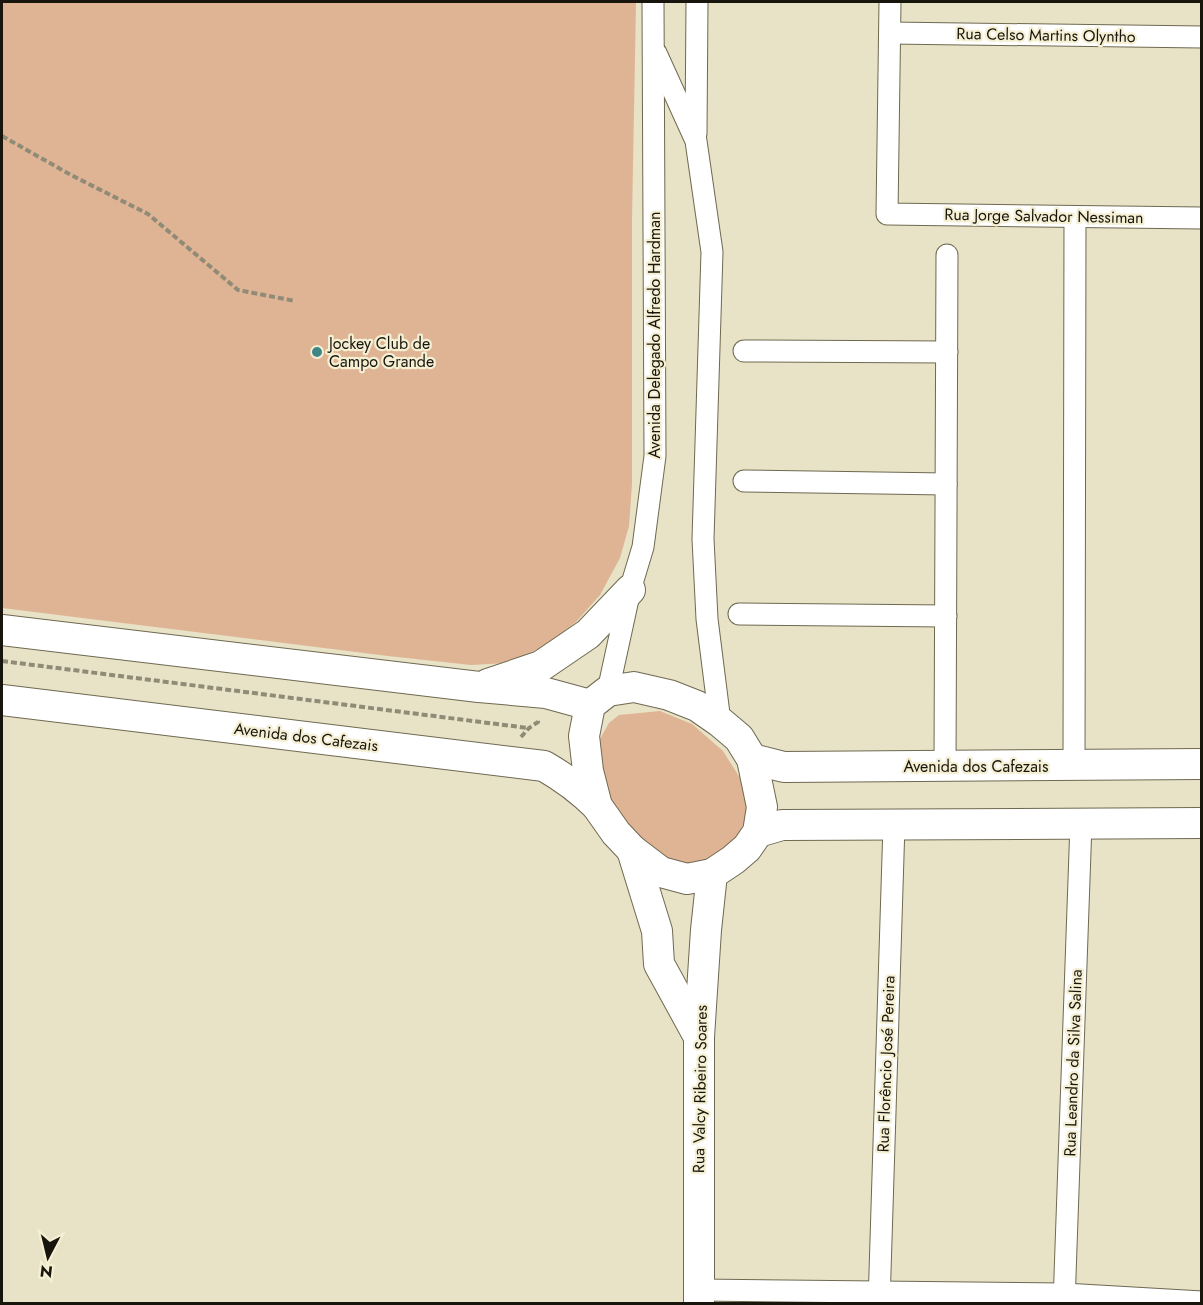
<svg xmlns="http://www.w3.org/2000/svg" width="1203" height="1305" viewBox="0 0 1203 1305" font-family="Jost,sans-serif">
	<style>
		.green { fill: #dfb494 }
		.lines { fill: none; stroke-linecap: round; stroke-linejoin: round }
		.street-casing { stroke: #6e6951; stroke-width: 23 }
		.secondary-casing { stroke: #6e6951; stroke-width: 32 }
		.path { stroke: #8f8b77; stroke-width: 4; stroke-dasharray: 6 3; stroke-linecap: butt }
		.street { stroke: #fff; stroke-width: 21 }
		.secondary { stroke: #fff; stroke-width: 30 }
		.poi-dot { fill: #3f8786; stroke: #f5efd4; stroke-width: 2 }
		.labels { text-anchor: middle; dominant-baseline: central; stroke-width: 4.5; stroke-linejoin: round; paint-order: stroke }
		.street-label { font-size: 16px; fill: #18160c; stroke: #f5efd4 }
		.poi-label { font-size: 16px; fill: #18160c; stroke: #f5efd4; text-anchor: start }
	</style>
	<rect width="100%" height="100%" fill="#e8e2c7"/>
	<g class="green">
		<polygon points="2,2 636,2 632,220 632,484 629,526 620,558 600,595 576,622 545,646 507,663 471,665 388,656 2,608"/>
		<polygon points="660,711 692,724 723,751 745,786 748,810 740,833 727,852 696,864 672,861 647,849 604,800 595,748 609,723 619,715"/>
	</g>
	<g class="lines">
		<g class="street-casing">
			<g id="street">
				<polyline points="890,2 887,214 1202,218"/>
				<polyline points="890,33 1202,37"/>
				<polyline points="656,53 696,141 712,252 703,539 707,619 720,722"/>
				<polyline points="696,134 697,2"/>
				<polyline points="744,351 947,352"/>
				<polyline points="744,481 946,484"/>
				<polyline points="739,614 946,616"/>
				<polyline points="608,691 630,590 643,547 655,456 653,2"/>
				<polyline points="1074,765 1075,217"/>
				<polyline points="945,766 947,255"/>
				<polyline points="699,1290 1064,1294 1202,1302"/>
				<polyline points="879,1304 894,824"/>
				<polyline points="1064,1304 1081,823"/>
			</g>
		</g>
		<g class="secondary-casing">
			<g id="secondary">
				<polyline points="2,630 479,687 546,693 590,705"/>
				<polyline points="488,684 541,666 588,634 630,590"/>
				<polygon points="634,687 669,695 697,706 720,722 739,738 752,759 762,807 758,832 747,848 733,860 712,874 687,879 661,872 632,850 616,833 597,806 588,771 584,736 590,705 608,691"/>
				<path d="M2,700L544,766C565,778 580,789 597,806"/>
				<polyline points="752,759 784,767 1202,764"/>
				<polyline points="758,832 782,825 1202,823"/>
				<polyline points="632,850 657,931 659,964 699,1037"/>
				<polyline points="699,1304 699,1037 706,930 712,874"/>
			</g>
		</g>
		<g class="path">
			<polyline points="2,136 71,175 148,214 238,290 295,301"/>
			<polyline points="2,661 528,728"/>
			<polyline points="521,737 529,728 538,722 538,719"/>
		</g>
		<use href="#street" class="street"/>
		<use href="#secondary" class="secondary"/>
	</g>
	<circle class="poi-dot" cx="317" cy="352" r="6"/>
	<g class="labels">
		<g class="street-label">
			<text transform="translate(1046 35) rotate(1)">Rua Celso Martins Olyntho</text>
			<text transform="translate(1044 216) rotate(1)">Rua Jorge Salvador Nessiman</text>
			<text transform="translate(654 335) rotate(-90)">Avenida Delegado Alfredo Hardman</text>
			<text transform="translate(306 737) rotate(7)">Avenida dos Cafezais</text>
			<text x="976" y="766">Avenida dos Cafezais</text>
			<text transform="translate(1073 1063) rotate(-88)">Rua Leandro da Silva Salina</text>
			<text transform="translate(886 1064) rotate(-88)">Rua Florêncio José Pereira</text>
			<text transform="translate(700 1089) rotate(-89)">Rua Valcy Ribeiro Soares</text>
		</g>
		<g class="poi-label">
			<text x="329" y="343">Jockey Club de<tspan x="329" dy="18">Campo Grande</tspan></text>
		</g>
	</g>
	<rect width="1203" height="1305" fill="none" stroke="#18160c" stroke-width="6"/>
	<g transform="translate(48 1257) rotate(187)" stroke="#f5efd4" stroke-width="4.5" paint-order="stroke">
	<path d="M0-4.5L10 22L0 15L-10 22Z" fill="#18160c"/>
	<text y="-9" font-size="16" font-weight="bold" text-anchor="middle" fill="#18160c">N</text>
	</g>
</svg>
